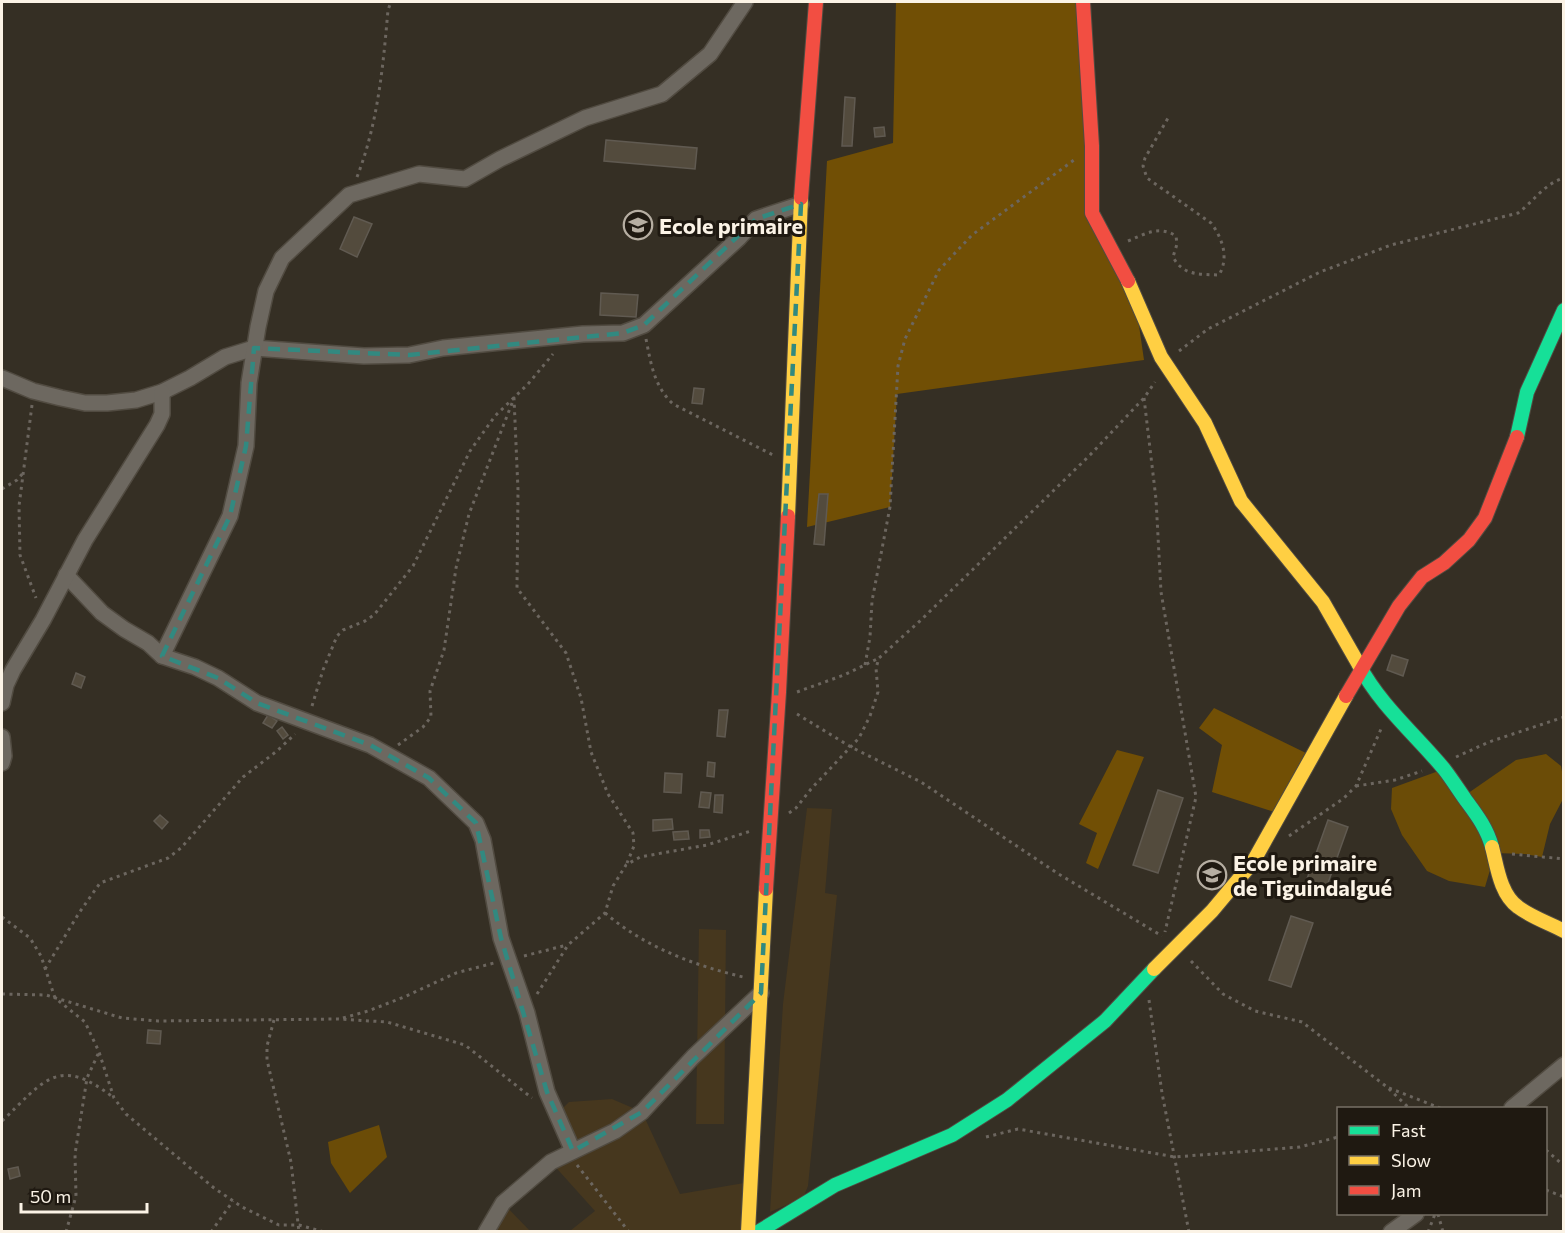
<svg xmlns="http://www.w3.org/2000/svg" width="1565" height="1233" viewBox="0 0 1565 1233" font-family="Commissioner,sans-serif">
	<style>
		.built { fill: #46371e }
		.green { fill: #6b4c07 }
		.forest { fill: #714f05 }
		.building { fill: #534b3d; stroke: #605a51; stroke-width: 1.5 }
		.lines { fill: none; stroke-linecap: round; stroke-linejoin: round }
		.street-casing { stroke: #514b41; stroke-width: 18 }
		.fast-casing { stroke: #514b41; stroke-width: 16 }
		.slow-casing { stroke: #514b41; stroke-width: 16 }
		.jam-casing { stroke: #514b41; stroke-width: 16 }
		.path { stroke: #6c665f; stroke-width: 3; stroke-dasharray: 3 4.5; stroke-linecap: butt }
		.street { stroke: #6d6860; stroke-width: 15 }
		.fast { stroke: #16e098; stroke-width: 14 }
		.slow { stroke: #ffcf43; stroke-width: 14 }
		.jam { stroke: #f24e42; stroke-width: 14 }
		.marked { fill: none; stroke: #328980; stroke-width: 4.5; stroke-dasharray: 12 8; stroke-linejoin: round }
		.labels { text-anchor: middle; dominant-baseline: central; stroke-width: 6; stroke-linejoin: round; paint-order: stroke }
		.poi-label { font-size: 22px; font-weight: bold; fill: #fbf3e6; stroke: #1f1911; text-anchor: start }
	</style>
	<rect width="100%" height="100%" fill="#352f24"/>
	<g class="built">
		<polygon points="807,808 832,809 825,893 837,895 808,1186 803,1198 770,1212 783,1004"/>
		<polygon points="699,929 726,930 724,1124 696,1124"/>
		<polygon points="612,1099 642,1112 680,1194 750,1182 748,1231 570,1231 595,1211 551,1162 573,1151 550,1121 569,1102"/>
		<polygon points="503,1203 530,1231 486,1232"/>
	</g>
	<g class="green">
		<polygon points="1546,754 1561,766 1563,777 1563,799 1550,824 1542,857 1525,854 1495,853 1485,887 1449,881 1427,871 1402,835 1391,809 1392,788 1444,769 1464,796 1516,760"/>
		<polygon points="379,1125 387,1157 350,1193 331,1163 328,1142"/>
	</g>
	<g class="forest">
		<polygon points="896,2 1083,2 1092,213 1134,291 1144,360 897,394 890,507 807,527 827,161 893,143"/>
		<polygon points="1214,708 1308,754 1274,812 1212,792 1222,745 1199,728"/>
		<polygon points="1117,750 1144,757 1098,869 1086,863 1097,833 1079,824"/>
	</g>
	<g class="building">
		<polygon points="845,97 855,98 852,146 842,146"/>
		<polygon points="884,127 885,136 875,137 874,128"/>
		<polygon points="606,140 697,148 695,169 604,161"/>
		<polygon points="354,217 372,224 357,257 340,249"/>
		<polygon points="601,293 638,295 636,317 600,315"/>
		<polygon points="694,388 704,389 702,404 692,403"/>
		<polygon points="819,494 828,494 824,545 814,544"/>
		<polygon points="1392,655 1408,660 1403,676 1387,670"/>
		<polygon points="76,673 85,677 81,688 72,684"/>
		<polygon points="719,710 728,710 725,737 717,736"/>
		<polygon points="268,715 277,721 272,728 263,723"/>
		<polygon points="282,727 288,735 283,739 277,731"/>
		<polygon points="708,762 715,763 714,777 707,776"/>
		<polygon points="665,773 682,774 681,793 664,792"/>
		<polygon points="1158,790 1183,798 1158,873 1133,865"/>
		<polygon points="701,792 711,793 709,808 699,807"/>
		<polygon points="715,795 723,795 722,813 714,812"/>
		<polygon points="160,815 168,822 162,829 154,821"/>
		<polygon points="672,819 673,829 653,831 653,820"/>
		<polygon points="1328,820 1348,827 1323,897 1303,890"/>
		<polygon points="700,830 709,830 710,837 700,838"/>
		<polygon points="688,831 689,839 674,840 673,832"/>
		<polygon points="1291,916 1313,923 1291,987 1269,980"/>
		<polygon points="148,1030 161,1031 160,1044 147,1043"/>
		<polygon points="18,1167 20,1176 10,1179 8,1169"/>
	</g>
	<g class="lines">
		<g class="street-casing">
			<g id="street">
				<polyline points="2,378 33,391 61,398 85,403 107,403 136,400 162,392 190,378 225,357 254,348 364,356 409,355 443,348 583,334 623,333 644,325 739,238 756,219 801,204"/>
				<polyline points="66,575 102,613 124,629 148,643 162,656 195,667 218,678 257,703 370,745 429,778 476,823 483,840 501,938 527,1013 547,1092 573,1151"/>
				<polyline points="162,656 230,516 246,446 249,383 258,327 266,291 282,258 349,195 419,174 465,179 500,159 585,118 662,94 710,54 745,2"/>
				<polyline points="2,703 6,685 13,670 43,620 85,540 157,425 162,414 162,392"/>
				<polyline points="2,737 4,756 2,763"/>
				<polyline points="1512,1108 1564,1065"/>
				<polyline points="486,1232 503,1203 551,1162 615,1131 642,1112 693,1057 761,993"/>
				<polyline points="1391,1232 1416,1214"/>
			</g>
		</g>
		<g class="fast-casing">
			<g id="fast">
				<polyline points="1517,437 1527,392 1564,310"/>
				<path d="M1359,665C1380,705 1415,734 1444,769C1451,778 1458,789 1465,799C1476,814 1487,828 1492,847"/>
				<polyline points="758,1232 835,1185 952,1135 1007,1100 1105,1021 1154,969"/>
			</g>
		</g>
		<g class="slow-casing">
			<g id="slow">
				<polyline points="1128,281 1161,357 1205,423 1241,501 1323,602 1359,665"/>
				<polyline points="788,516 801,198"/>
				<path d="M1492,847C1497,866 1500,894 1518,907C1531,917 1549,923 1564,931"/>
				<polyline points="1154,969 1212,911 1253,862 1346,696"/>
				<polyline points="748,1232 766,889"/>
			</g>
		</g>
		<g class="jam-casing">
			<g id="jam">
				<polyline points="1083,2 1092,146 1092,213 1128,281"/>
				<polyline points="801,198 816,2"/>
				<polyline points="1346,696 1399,606 1422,577 1444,563 1469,540 1485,518 1517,437"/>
				<polyline points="766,889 779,692 788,516"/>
			</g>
		</g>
		<g class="path">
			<path d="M357,177C378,123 383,67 388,10L391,2"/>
			<path d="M1128,241C1145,234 1159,225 1176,236L1177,244L1173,257C1183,276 1200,274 1219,275C1229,258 1223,239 1211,223L1147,178L1143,166L1145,158L1168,118"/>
			<path d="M646,339C651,364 654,386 673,404L773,455"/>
			<path d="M1179,351L1208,329L1320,272L1391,245L1518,213C1533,202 1545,183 1564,178"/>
			<polyline points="1144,398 1156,499 1161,592 1196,797 1165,932"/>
			<polyline points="32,405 19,506 20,555 36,598"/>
			<polyline points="2,489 17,480 23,473"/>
			<polyline points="865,665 870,637 872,601 890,507 898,366 905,339 939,270 972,235 1074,160"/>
			<polyline points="797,692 844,675 879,658"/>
			<polyline points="312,706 323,670 337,636 343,630 365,621 374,615 413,566 470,451 495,416 528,384 553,354"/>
			<polyline points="797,714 851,747 921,782 1057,873 1162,936"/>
			<polyline points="398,745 423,727 431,717 430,691 444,650 456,568 469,514 514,398 518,490 517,588 566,653 581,698 591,752 608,794 633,833 634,846 627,863"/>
			<polyline points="1456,757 1489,742 1564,717"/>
			<polyline points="1356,786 1395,780 1422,771"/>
			<polyline points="789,813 796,808 811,789 859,738 870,716 878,692 876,668 879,658 921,620 1090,455 1144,398 1155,382"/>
			<polyline points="1289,836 1344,798 1356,786 1381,729"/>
			<polyline points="1512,854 1564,859"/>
			<path d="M605,913C645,947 693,965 743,977"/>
			<polyline points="2,917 30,938 41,956 55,998 85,1022 99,1052 114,1098 126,1114 214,1188 242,1207 279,1225 299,1225 324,1232"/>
			<polyline points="524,956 567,945"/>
			<polyline points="1191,961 1223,994 1255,1011 1302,1022 1387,1087 1409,1108"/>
			<polyline points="45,969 79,913 100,883 168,858 181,848 243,777 277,751 295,734"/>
			<polyline points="2,994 46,995 122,1018 158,1021 338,1019 387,1022 465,1045 532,1098"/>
			<polyline points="537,994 568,945 605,913 613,886 626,865 640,857 707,845 751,831"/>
			<polyline points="1149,1000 1162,1093 1189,1232"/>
			<polyline points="343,1018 368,1011 404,997 456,973 494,963"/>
			<polyline points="274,1020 267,1046 267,1060 291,1162 299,1232"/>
			<polyline points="1389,1088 1440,1108"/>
			<path d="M2,1121C44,1081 58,1054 114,1098"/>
			<polyline points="986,1137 1018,1129 1175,1157 1300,1147 1338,1137"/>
			<polyline points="1546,1150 1564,1166"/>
			<polyline points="577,1165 629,1232"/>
			<polyline points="1546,1190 1564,1197"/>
			<polyline points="1438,1214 1443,1232"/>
			<polyline points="66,1232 76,1196 75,1154 87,1078 99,1052"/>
			<polyline points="211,1232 233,1201"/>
			<polyline points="1428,1232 1435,1214"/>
		</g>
		<use href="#street" class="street"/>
		<use href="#fast" class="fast"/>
		<use href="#slow" class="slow"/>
		<use href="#jam" class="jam"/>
	</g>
	<path class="marked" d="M801,204L761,993L642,1112L573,1151L547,1092L501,938L476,823L429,778L370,745L257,703L218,678L162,656L230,516L246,446L254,348L409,355L623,333L644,325L756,219Z"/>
	<defs>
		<g id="school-ring" transform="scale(1.5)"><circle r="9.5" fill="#1f1911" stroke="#b6aea2" stroke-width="1.5"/><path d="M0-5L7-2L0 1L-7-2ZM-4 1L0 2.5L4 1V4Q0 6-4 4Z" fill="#b6aea2"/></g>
	</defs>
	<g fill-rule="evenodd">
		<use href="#school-ring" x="638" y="225"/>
		<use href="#school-ring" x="1212" y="875"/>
	</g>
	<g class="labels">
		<g class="poi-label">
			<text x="659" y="225">Ecole primaire</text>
			<text x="1233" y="862">Ecole primaire<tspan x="1233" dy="25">de Tiguindalgué</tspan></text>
		</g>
	</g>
	<rect width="1565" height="1233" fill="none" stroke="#fbf3e6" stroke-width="6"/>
	<rect x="1337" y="1107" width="210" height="108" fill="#1f1911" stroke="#777066" stroke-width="1.5"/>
	<rect x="1349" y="1126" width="30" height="9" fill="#16e098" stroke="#777066" stroke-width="1.5"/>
	<text x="1391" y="1137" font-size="18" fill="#fbf3e6">Fast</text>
	<rect x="1349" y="1156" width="30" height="9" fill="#ffcf43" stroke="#777066" stroke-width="1.5"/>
	<text x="1391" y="1167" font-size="18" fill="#fbf3e6">Slow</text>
	<rect x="1349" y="1186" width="30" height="9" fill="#f24e42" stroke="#777066" stroke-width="1.5"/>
	<text x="1391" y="1197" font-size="18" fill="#fbf3e6">Jam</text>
	<path d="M21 1203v9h126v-9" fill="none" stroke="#fbf3e6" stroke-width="3"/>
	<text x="30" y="1203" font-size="18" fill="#fbf3e6" stroke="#1f1911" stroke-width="4.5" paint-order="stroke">50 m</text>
</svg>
